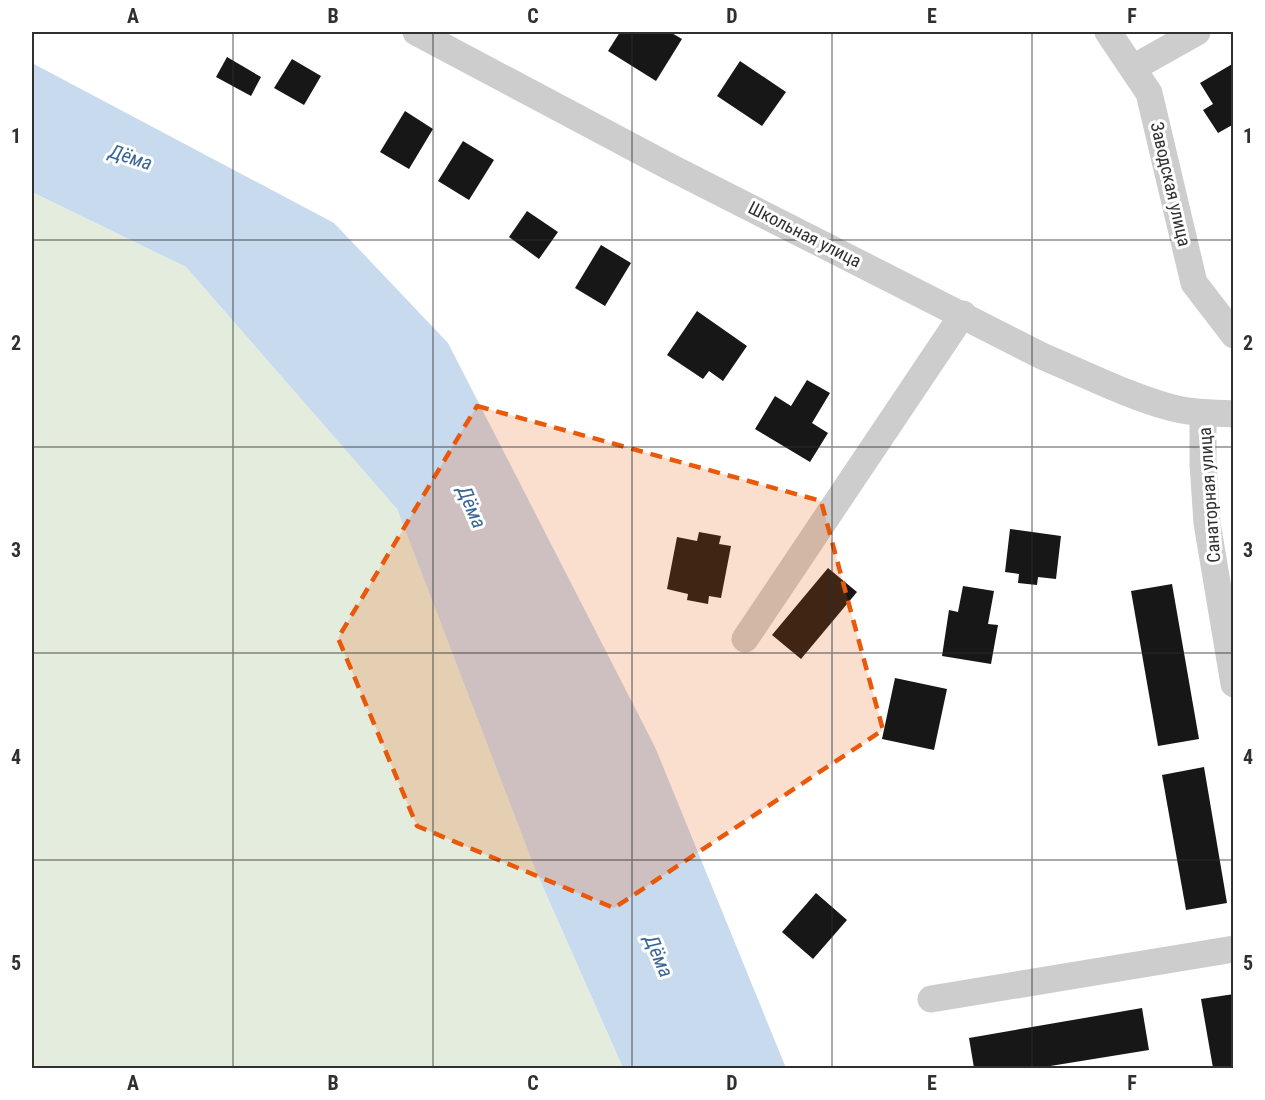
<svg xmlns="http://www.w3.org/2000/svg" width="1265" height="1100" viewBox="0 0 1265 1100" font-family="'Roboto Condensed',sans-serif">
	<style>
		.green { fill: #e4eddd }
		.water { fill: #c8daee }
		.building { fill: #171717 }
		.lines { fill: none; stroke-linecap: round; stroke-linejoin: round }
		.minor { stroke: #cdcdcd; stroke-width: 27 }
		.marked { fill: #e8590c; fill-opacity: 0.2; stroke: #e8590c; stroke-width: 4.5; stroke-dasharray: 12 8; stroke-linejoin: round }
		.grid { fill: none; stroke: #303030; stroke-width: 1.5; stroke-opacity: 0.55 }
		.labels { text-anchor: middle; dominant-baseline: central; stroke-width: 6; stroke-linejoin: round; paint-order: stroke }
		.street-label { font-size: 18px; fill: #303030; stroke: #fff }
		.water-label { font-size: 20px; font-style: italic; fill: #386697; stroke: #fff }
		.neatline { fill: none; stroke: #303030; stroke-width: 2 }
		.grid-label { font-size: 20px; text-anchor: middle; font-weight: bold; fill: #303030 }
	</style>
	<rect width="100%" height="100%" fill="#fff"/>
	<polygon class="green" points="32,192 186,267 397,509 535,869 623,1068 32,1068"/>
	<polygon class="water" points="32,63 334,223 448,343 655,747 786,1068 623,1068 535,869 397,509 186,267 32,192"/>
	<g class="building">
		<polygon points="620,32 670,32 682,39 656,81 608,51"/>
		<polygon points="227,57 261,77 251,96 216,77"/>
		<polygon points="292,59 321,76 304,105 274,88"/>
		<polygon points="740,61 786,92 762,126 717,96"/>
		<polygon points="1234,63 1234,124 1218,133 1203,110 1213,104 1200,83"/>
		<polygon points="405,111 433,129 409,169 380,152"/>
		<polygon points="463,141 494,160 469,200 438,181"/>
		<polygon points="527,211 558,232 539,259 509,237"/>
		<polygon points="601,245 631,263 605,306 575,288"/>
		<polygon points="697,311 747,346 723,381 709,371 703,379 667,355"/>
		<polygon points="807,380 830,393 812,423 828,433 810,462 755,429 775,396 791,406"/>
		<polygon points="1010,529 1061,536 1056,579 1038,577 1037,585 1018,583 1019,574 1005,572"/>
		<polygon points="699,532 721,536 719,544 731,546 721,598 709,596 708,604 687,600 688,594 667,589 677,537 697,541"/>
		<polygon points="828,568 857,592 801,659 772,635"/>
		<polygon points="1172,584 1199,739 1158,746 1131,591"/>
		<polygon points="963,586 994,591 988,624 998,625 991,664 942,656 949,610 958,612"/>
		<polygon points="895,678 947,689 934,750 882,739"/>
		<polygon points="1204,767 1227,903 1186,910 1162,775"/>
		<polygon points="816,893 847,920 813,959 782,932"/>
		<polygon points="1234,994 1234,1068 1213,1068 1201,999"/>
		<polygon points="1142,1008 1149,1050 1038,1068 974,1068 969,1038"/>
	</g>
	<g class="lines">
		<g class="minor">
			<path d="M416,32L670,167L1044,357C1085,374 1126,395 1169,407C1190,413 1212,413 1234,414"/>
			<polyline points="1108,32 1149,93 1194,283 1234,335"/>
			<polyline points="1133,68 1197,32"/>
			<polyline points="1203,413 1203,464 1207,523 1234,684"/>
			<polyline points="745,639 963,314"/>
			<polyline points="931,999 1234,949"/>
		</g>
	</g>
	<path class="marked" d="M477,406L821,501L883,730L614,908L417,826L338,638Z"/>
	<path class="grid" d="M233,32V1068M433,32V1068M632,32V1068M832,32V1068M1032,32V1068M32,240H1234M32,447H1234M32,653H1234M32,860H1234"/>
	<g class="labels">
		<g class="street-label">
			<text transform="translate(1171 184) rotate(77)">Заводская улица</text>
			<text transform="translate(805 234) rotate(27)">Школьная улица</text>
			<text transform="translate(1209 495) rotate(-94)">Санаторная улица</text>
		</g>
		<g class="water-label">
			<text transform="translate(131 157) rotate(18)">Дёма</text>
			<text transform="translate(472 507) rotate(67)">Дёма</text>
			<text transform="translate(659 956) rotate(67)">Дёма</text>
		</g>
	</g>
	<rect width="1265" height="1100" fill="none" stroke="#ffffff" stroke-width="66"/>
	<rect x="33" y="33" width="1199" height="1034" class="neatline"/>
	<g class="grid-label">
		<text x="133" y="23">A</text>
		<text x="333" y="23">B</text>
		<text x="533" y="23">C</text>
		<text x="732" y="23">D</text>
		<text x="932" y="23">E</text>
		<text x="1132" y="23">F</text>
		<text x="16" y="143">1</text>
		<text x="1248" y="143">1</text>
		<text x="16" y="350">2</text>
		<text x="1248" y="350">2</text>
		<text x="16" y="557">3</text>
		<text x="1248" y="557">3</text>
		<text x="16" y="764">4</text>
		<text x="1248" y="764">4</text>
		<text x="16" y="970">5</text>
		<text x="1248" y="970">5</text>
		<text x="133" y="1090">A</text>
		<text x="333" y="1090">B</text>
		<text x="533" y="1090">C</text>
		<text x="732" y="1090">D</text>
		<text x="932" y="1090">E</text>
		<text x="1132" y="1090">F</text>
	</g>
</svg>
